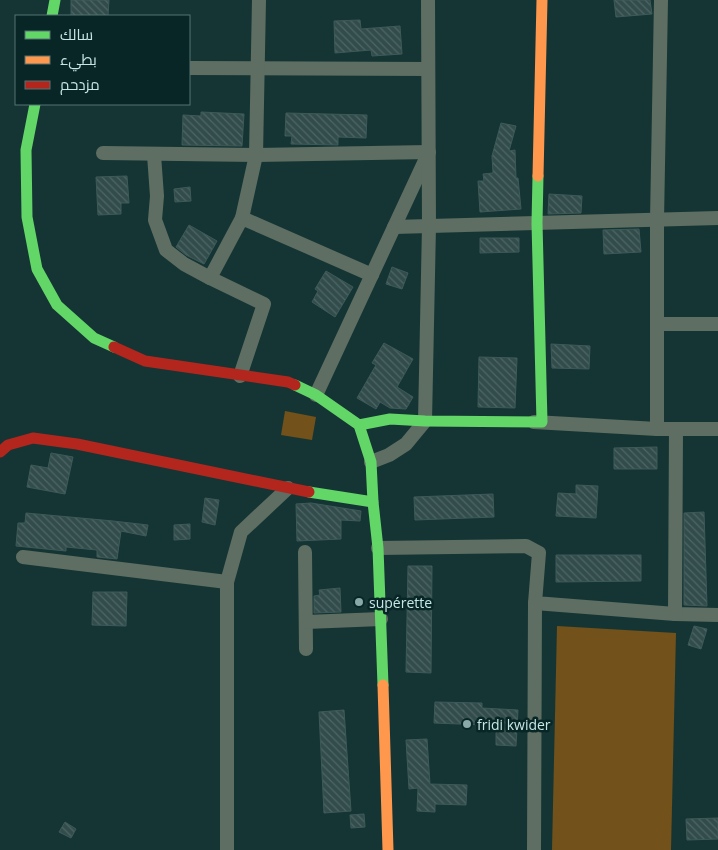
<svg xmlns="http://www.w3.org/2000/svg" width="718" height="850" viewBox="0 0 718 850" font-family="'Open Sans',Cairo,sans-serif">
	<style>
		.garden { fill: #72511a }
		.building { fill: url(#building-back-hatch); stroke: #3e5a58 }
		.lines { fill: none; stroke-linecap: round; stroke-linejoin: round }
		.street { stroke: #5f6e62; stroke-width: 14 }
		.fast { stroke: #63d668; stroke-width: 11 }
		.slow { stroke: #ff974d; stroke-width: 11 }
		.jam { stroke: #b3261e; stroke-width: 11 }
		.poi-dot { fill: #88a9a7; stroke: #082625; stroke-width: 2 }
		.labels { text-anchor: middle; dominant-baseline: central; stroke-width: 5; stroke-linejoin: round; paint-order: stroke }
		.poi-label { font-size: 14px; fill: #c6e7e5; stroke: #082625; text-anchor: start }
	</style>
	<defs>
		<pattern id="building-back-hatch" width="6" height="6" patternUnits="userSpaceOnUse" patternTransform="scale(1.25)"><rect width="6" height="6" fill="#324c4b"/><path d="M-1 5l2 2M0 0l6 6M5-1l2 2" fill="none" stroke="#4e6665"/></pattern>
	</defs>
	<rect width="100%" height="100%" fill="#153534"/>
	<g class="garden">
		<polygon points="285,411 316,417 312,440 281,435"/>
		<polygon points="557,626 676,633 671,850 552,850"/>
	</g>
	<g class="building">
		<polygon points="71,0 109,0 108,16 71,16"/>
		<polygon points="614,0 650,0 652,14 616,17"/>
		<polygon points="360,20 361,29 400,26 402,54 372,56 371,50 335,53 334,21"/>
		<polygon points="201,112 244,114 242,146 182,145 183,115 201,116"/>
		<polygon points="286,113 367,115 366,138 338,137 338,145 291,144 292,136 285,136"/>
		<polygon points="501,123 516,126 509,151 515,150 516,178 518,178 521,209 480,212 478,181 484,181 483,174 493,173 492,156"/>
		<polygon points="127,176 129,203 121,203 121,214 98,215 96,177"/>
		<polygon points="190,187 191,201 175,202 174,189"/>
		<polygon points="549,194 582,196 581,213 548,214"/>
		<polygon points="189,225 217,241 204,264 186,255 176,247"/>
		<polygon points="639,229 641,252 604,254 603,230"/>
		<polygon points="480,238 519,238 519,252 480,253"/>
		<polygon points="392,267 408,273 402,289 386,284"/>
		<polygon points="326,271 353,287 335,317 312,302 318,291 315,289"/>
		<polygon points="384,343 413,359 397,387 413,397 406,409 390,408 380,402 376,409 357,398 376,365 372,363"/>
		<polygon points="551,344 590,346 589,369 552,368"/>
		<polygon points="479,357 517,358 515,408 478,407"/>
		<polygon points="657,447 657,469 614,469 614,448"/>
		<polygon points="51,453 73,457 65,494 27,487 31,465 48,468"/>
		<polygon points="576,485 598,486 596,518 556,516 558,493 576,494"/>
		<polygon points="493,494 494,517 415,520 414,497"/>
		<polygon points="205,498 219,500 215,525 202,522"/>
		<polygon points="311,503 361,511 360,521 341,520 341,539 297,541 296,504"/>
		<polygon points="704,512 707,606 684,605 684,513"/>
		<polygon points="26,513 113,521 148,525 146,536 121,531 117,559 97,557 97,550 66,547 66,551 16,546 18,523 25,523"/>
		<polygon points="190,524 190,539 174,540 174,525"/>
		<polygon points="556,555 641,555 641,581 556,582"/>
		<polygon points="408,566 432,566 431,673 406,672"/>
		<polygon points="340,588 341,612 314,613 314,596 320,595 319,590"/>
		<polygon points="93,592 127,592 126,626 92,625"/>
		<polygon points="694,626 707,629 701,649 688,645"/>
		<polygon points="435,702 482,703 482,708 518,710 516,746 496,745 496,728 485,728 485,725 434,723"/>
		<polygon points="344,710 351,811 324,813 319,712"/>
		<polygon points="427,739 430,784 467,785 466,805 435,804 435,812 417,811 418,788 409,789 406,740"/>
		<polygon points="364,814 365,827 351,828 350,815"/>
		<polygon points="718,818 718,839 687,840 686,819"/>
		<polygon points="65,822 76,829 71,838 59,832"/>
	</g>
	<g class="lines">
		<g class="street">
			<polyline points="189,68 428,69"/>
			<polyline points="103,153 256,155 429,152 316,395"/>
			<polyline points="154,155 157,196 155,220 166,250 184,264 210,278"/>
			<polyline points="242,218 256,155 259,0"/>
			<polyline points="394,227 718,218"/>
			<polyline points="657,324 718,324"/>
			<polyline points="240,376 264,304 210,278 242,218 372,275"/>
			<polyline points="534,422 657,429 718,429"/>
			<polyline points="657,429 657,220 661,0"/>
			<polyline points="371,462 389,455 406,444 425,421 429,226 428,0"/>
			<polyline points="378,548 526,546 539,553 535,603 675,614 718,615"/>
			<polyline points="305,552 306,649"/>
			<polyline points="23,557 227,582 241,532 288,488"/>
			<polyline points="675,614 676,429"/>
			<polyline points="306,622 381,619"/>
			<polyline points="227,850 227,582"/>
			<polyline points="534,850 535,603"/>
		</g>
		<g class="fast">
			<polyline points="52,16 55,0"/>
			<polyline points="35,104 26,150 27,217 37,269 57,305 94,338 114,347"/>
			<polyline points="295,385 316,395 359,425 371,462 373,502 378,548 383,685"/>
			<polyline points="359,425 390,419 425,421 542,422 537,223 538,176"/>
			<polyline points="309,492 373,502"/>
		</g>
		<g class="slow">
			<polyline points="538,176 542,0"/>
			<polyline points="383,685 388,850"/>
		</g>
		<g class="jam">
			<polyline points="114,347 145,361 288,382 295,385"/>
			<polyline points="0,452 8,445 33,438 77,444 309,492"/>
		</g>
	</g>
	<g class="poi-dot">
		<circle cx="359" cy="602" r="5"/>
		<circle cx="467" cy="724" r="5"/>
	</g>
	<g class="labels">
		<g class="poi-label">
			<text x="369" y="602">supérette</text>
			<text x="477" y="724">fridi kwider</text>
		</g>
	</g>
	<rect x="15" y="15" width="175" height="90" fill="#082625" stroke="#547372"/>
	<rect x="25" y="31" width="25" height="8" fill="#63d668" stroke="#547372"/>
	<text x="60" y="40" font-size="15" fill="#c6e7e5">سالك</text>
	<rect x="25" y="56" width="25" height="8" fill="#ff974d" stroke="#547372"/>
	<text x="60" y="65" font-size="15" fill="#c6e7e5">بطيء</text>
	<rect x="25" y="81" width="25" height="8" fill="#b3261e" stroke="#547372"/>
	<text x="60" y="90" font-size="15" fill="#c6e7e5">مزدحم</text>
</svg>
